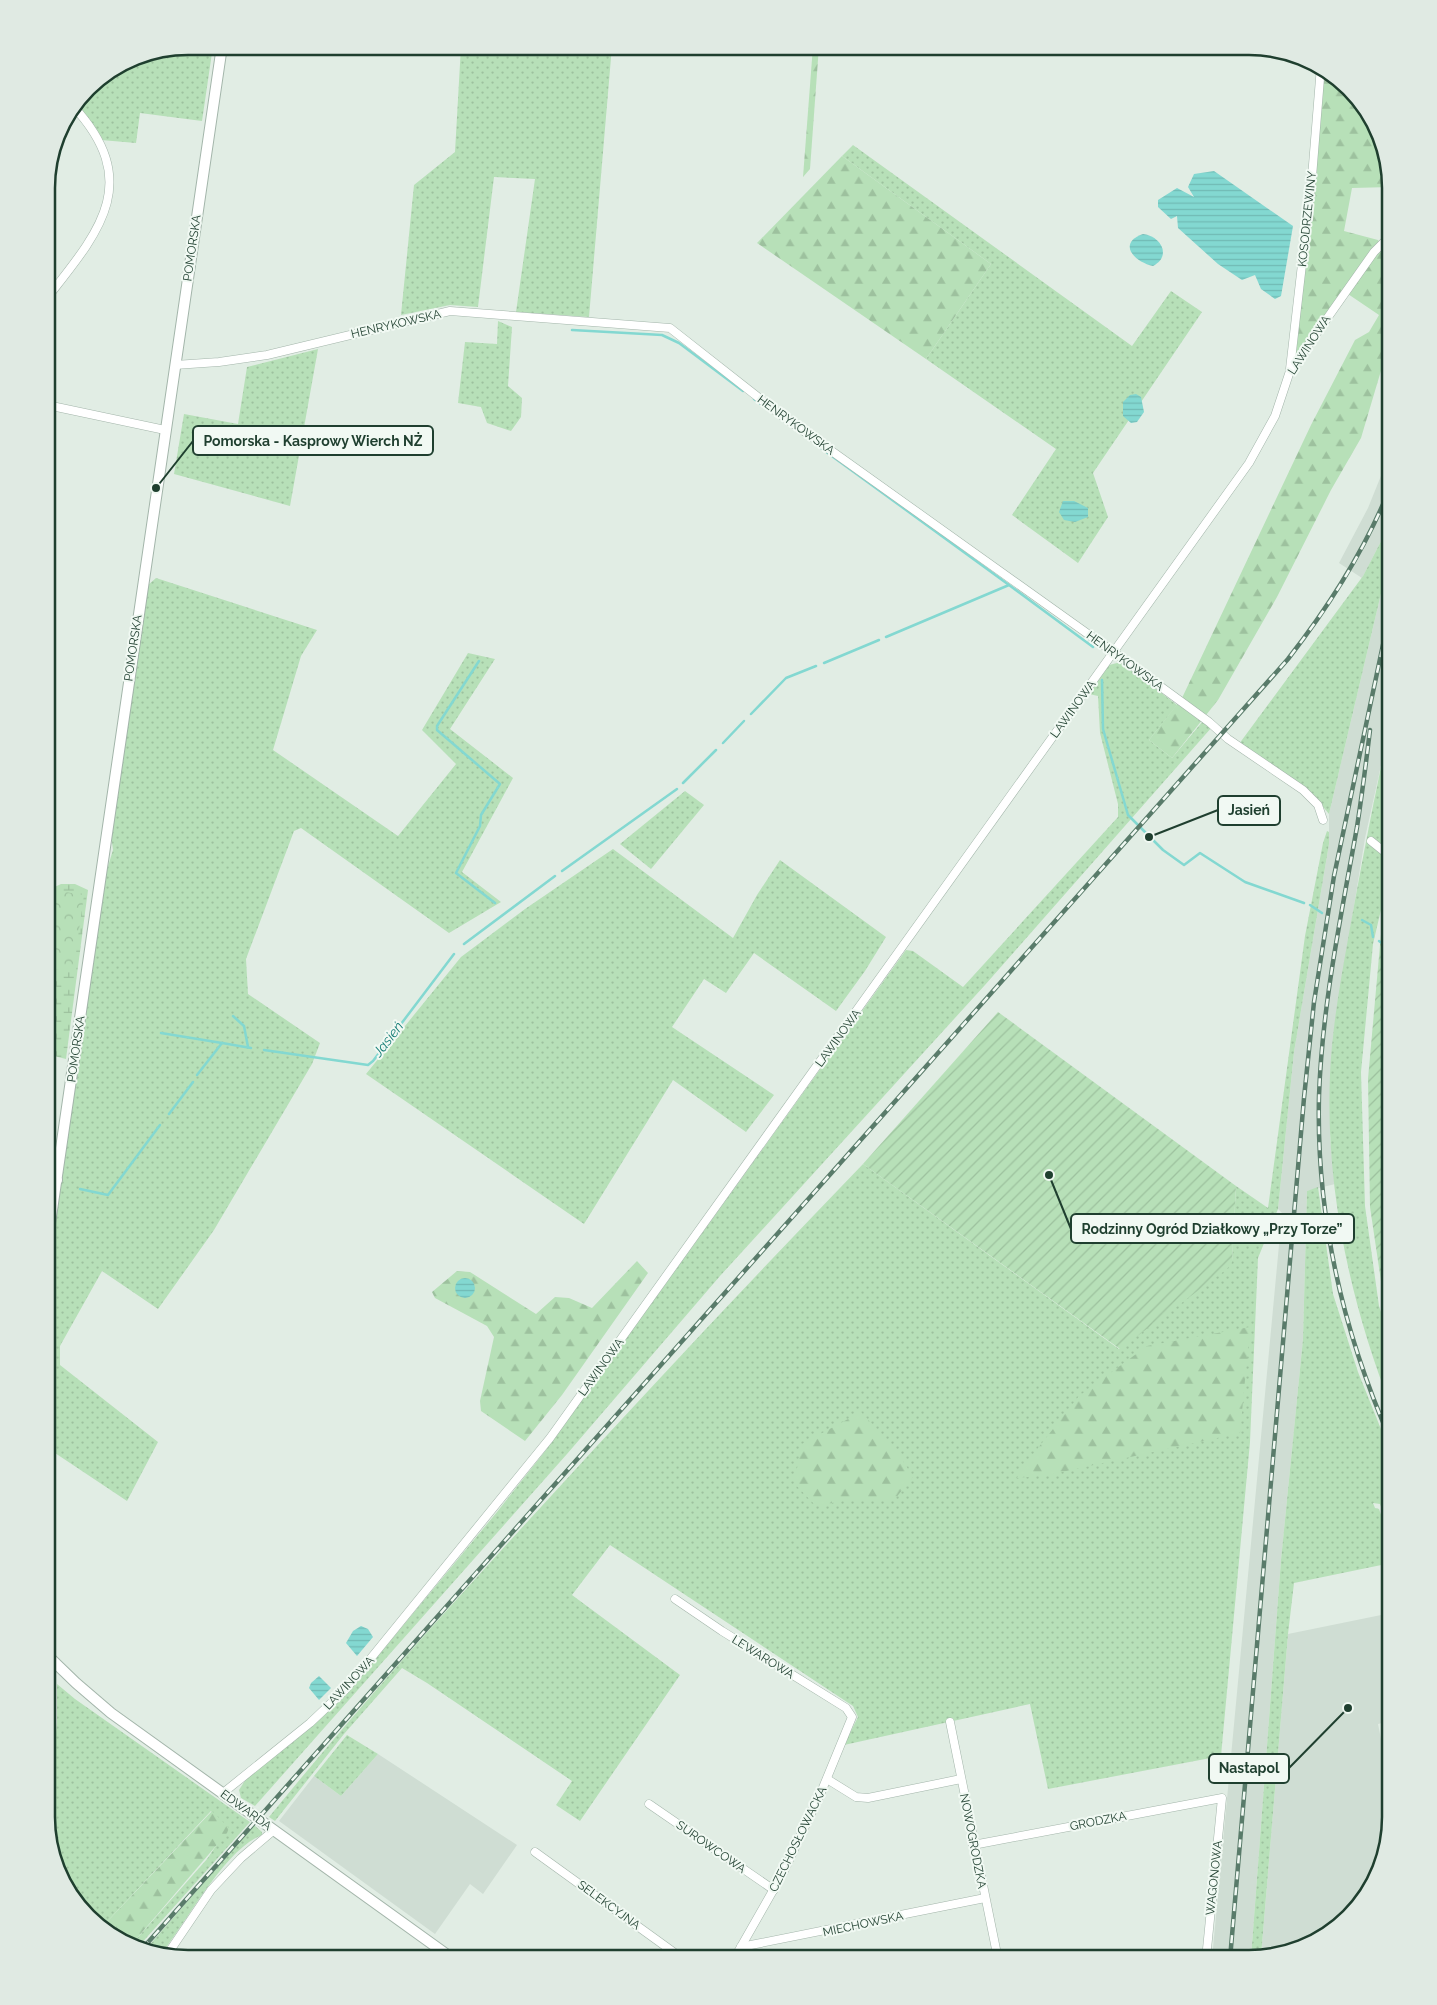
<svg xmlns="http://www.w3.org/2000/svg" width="1437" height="2005" viewBox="0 0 1437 2005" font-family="Raleway,sans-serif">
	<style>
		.built { fill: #cfddd3 }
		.grass { fill: url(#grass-dots) }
		.forest { fill: url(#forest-firs) }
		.wetland { fill: url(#wetland-marsh) }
		.park { fill: url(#park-crowns) }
		.garden { fill: url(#garden-furrows) }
		.water { fill: url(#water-rules) }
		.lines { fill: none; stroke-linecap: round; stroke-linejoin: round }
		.stream { stroke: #83d8d1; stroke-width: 2.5 }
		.minor-casing { stroke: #a3b5aa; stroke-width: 9 }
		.tertiary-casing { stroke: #a3b5aa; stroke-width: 12 }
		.minor { stroke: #fff; stroke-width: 8 }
		.tertiary { stroke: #fff; stroke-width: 10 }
		.rail-casing { stroke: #597b6a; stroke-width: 4.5 }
		.rail { stroke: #f1f9f3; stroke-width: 2.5; stroke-dasharray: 8; stroke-linecap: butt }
		.labels { text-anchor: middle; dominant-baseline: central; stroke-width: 4; stroke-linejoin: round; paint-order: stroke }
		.street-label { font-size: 12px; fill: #1f3f2f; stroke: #f1f9f3 }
		.water-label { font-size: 14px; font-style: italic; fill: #137c75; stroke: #f1f9f3 }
		.rim { fill: none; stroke: #1f3f2f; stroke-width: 2.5 }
		.leader { fill: none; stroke: #1f3f2f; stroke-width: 2 }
		.callout-dot { fill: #1f3f2f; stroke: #f1f9f3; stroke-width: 2 }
		.callout { fill: #f1f9f3; stroke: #1f3f2f; stroke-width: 2 }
		.callout-label { font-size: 14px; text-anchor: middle; font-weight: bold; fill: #1f3f2f }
	</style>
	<defs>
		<pattern id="grass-dots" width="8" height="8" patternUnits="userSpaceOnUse" patternTransform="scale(1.25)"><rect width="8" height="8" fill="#b7e0b8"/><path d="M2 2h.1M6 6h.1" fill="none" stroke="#9dc19e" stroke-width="1.8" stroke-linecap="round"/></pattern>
		<pattern id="forest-firs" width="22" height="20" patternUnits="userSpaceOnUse" patternTransform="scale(1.25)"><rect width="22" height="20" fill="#b7e0b8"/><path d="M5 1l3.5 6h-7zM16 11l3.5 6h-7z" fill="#9dc19e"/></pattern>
		<pattern id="wetland-marsh" width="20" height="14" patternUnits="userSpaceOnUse" patternTransform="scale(1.25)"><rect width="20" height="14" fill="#b7e0b8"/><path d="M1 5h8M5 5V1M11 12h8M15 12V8" fill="none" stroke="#9dc19e"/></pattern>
		<pattern id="park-crowns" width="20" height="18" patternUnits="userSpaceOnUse" patternTransform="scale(1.25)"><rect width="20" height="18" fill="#b7e0b8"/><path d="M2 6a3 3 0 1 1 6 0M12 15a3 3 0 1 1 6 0" fill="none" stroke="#9dc19e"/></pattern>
		<pattern id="garden-furrows" width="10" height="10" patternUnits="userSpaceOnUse" patternTransform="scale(1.25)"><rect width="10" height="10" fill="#b7e0b8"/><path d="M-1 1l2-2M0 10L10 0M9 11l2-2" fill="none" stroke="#9dc19e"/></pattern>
		<pattern id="water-rules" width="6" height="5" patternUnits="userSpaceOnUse" patternTransform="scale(1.25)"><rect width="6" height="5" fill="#83d8d1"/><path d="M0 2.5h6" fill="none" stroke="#71bab4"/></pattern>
	</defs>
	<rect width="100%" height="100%" fill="#e1ede4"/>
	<g class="built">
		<polygon points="1391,451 1391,522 1362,578 1339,563 1368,508"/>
		<polygon points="1391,551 1391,720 1365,838 1333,1036 1330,1138 1335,1184 1307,1191 1303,1339 1281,1560 1251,1958 1212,1959 1282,1213 1278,1209 1294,1052 1329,844 1329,814"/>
		<polygon points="1391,1613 1391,1721 1378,1724 1388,1774 1391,1774 1391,1818 1372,1888 1320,1940 1261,1956 1288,1634"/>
		<polygon points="378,1754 517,1845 483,1894 470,1884 435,1934 279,1821 314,1776 341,1796"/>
	</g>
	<g class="grass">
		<polygon points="188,46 213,46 202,121 140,113 136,143 101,140 76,106 94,82 134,57"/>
		<polygon points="461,46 612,46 589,317 516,312 535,179 494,177 478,307 450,305 401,315 414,185 455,152"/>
		<polygon points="853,145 1132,346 1171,291 1202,312 1093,473 1108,517 1078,563 1012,515 1056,449 926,359 991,264 842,156"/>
		<polygon points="498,321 512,327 508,386 522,398 521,417 511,431 487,423 481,407 458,403 465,342 497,344"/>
		<polygon points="318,349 290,506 174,474 184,414 238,424 247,367"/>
		<polygon points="1391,522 1391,551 1329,814 1314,796 1239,744 1363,576"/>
		<polygon points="156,578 317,630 301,656 273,750 398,836 456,764 422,730 468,653 495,659 450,729 513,778 462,872 501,902 449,933 301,828 294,831 246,959 248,994 320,1043 312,1064 214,1230 158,1309 102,1271 60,1346 60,1365 158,1442 127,1501 46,1447 46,1289 102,886 113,850 111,835 147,586"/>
		<polygon points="1121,662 1177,705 1149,740 1172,758 1203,721 1212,727 985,985 720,1276 567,1454 255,1806 241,1798 239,1790 246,1779 298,1738 344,1697 497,1512 546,1450 906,950 913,951 963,987 1118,817 1118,804 1100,733 1098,696 1089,694 1109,665"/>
		<path d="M1391,720V867L1373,944L1361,1072L1365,1206L1379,1306L1391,1342V1407C1350,1302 1325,1187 1330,1074C1332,1029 1340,984 1348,939C1361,866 1375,793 1391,720Z"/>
		<polygon points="685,791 704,805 651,869 620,844"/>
		<path d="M1327,831L1329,832V844L1294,1052L1278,1209L1258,1258L1250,1442L1221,1756L1048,1789L1030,1704L844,1745L858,1717L853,1706L610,1545L572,1595L680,1675L580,1821L556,1805L572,1781L427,1683L402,1668L344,1734L275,1821L269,1817C356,1710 448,1608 541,1507C647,1391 754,1277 863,1164L1119,1349L1232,1261L1236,1186L1268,1208L1305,936L1323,843Z"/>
		<polygon points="613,849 733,938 757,895 780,860 886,937 865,971 836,1011 754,953 726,993 704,979 672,1027 774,1095 746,1132 673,1080 584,1224 366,1074 461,957 525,909"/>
		<polygon points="1318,1187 1333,1294 1358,1372 1391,1454 1391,1536 1380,1504 1373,1503 1375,1508 1379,1509 1391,1544 1391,1563 1294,1583 1288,1634 1261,1956 1251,1958 1281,1560 1303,1339 1307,1191"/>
		<polygon points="57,1684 75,1699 250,1822 139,1946 132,1944 207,1859 228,1828 211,1811 103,1926 65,1888 48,1823 57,1722"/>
		<polygon points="347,1735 378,1754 341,1796 314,1776"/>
		<path d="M254,1825L262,1832V1835C225,1849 187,1921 162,1953L146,1949Z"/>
	</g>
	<g class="forest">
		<polygon points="813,46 819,46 810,169 803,177"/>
		<polygon points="1321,66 1372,117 1391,187 1352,188 1344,231 1378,240 1391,262 1391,337 1361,438 1331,490 1277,597 1218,700 1172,758 1149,740 1182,698 1311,425 1355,340 1369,332 1379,315 1345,292 1290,371"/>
		<polygon points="842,156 991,264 926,359 757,243"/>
		<polygon points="637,1261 648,1273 562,1395 525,1441 481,1411 480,1401 494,1337 487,1326 435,1298 432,1292 457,1271 470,1272 536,1314 555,1297 569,1298 592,1308"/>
		<polygon points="1250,1327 1240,1433 1048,1475 1017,1478 1027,1462 1079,1396 1147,1346"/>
		<polygon points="861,1412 896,1450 913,1477 894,1500 853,1499 816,1506 794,1483 802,1444"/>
		<polygon points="212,1811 229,1828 227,1833 132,1944 117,1940 103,1926"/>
	</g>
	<polygon class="wetland" points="61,884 75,884 88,890 66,1059 46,1054 46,891"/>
	<polygon class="park" points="46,889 84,895 73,972 46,968"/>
	<g class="garden">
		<polygon points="1391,904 1391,1326 1385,1308 1370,1207 1368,1079 1381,934"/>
		<polygon points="998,1012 1236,1186 1232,1262 1227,1269 1120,1349 863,1164"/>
	</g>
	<g class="water">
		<polygon points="1214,171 1293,226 1281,296 1275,299 1261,289 1255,275 1242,280 1218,264 1178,228 1177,216 1171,219 1158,207 1158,200 1177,188 1194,197 1188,187 1194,174"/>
		<path d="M1143,234C1161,236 1172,256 1153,266C1134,262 1117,243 1143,234Z"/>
		<polygon points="1136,394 1141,397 1144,412 1137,422 1131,423 1123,416 1123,402 1130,395"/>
		<polygon points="1063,501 1074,501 1088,508 1088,517 1075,522 1064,520 1059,512"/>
		<circle cx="465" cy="1288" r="10"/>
		<polygon points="361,1626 368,1629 373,1637 357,1656 346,1643 353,1631"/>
		<polygon points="319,1676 331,1688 319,1700 309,1688 311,1683"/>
	</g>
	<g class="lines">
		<g class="stream">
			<polyline points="572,330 662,335 679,343 743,391"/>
			<polyline points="754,399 765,407"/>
			<polyline points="814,443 1009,585"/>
			<polyline points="886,637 1009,585 1093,647"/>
			<polyline points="479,661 437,726 437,730 500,784 481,815 480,826 456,873 495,903"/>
			<polyline points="824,663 879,640"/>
			<polyline points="1102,680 1103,729 1128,815 1163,850 1184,865 1200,853 1245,882 1304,903"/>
			<polyline points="751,714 786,678 816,666"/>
			<polyline points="723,743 744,721"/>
			<polyline points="683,783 716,750"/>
			<polyline points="562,871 677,789"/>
			<polyline points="1310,905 1322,913"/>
			<polyline points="1362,920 1371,925 1373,937"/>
			<polyline points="1379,941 1391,950"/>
			<polyline points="464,944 555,876"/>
			<polyline points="233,1016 244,1026 248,1047"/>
			<polyline points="161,1033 222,1043"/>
			<polyline points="264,1050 368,1065 373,1061 454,954"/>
			<polyline points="197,1075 222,1043 251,1048"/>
			<polyline points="169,1114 193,1082"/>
			<polyline points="80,1189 108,1195 160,1125"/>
		</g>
		<g class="minor-casing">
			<g id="minor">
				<path d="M47,298C99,232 143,183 74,107"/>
				<polyline points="175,365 219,362 267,355 450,311 670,328 777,412 1123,659 1209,722 1228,739 1303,790 1318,805 1323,820"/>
				<polyline points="1290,369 1312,177 1321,66"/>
				<polyline points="47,405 165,430"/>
				<polyline points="1371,841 1391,857"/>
				<polyline points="675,1599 722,1631 846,1708 852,1717 822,1790 783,1873 734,1959"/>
				<polyline points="950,1722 998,1959"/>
				<polyline points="827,1779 856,1797 868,1798 961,1779"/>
				<polyline points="223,1793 310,1723 345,1690 550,1438 1249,463 1275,416 1290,371 1374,252 1391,235"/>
				<polyline points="649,1804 774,1890"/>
				<polyline points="973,1845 1222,1798 1206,1959"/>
				<polyline points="535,1852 683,1959"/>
				<polyline points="741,1947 985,1898"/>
				<polyline points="167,1955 211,1890 241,1858 274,1830"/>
			</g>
		</g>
		<g class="tertiary-casing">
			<g id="tertiary">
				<polyline points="46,1178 57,1180"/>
				<polyline points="46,1251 222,46"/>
				<polyline points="46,1654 76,1683 111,1713 453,1959"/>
			</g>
		</g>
		<use href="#minor" class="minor"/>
		<use href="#tertiary" class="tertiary"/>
		<g class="rail-casing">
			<g id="rail">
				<path d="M1370,730C1366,763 1362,795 1357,827C1341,916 1322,1006 1319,1096C1316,1216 1343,1332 1391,1441"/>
				<path d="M143,1948L1288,659C1330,605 1366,549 1391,485"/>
				<polyline points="1230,1959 1304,1098 1314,1002 1334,876 1391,607"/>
			</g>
		</g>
		<use href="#rail" class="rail"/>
	</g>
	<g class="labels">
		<g class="street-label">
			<text transform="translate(1307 219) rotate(-84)">KOSODRZEWINY</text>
			<text transform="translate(192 248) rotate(-82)">POMORSKA</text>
			<text transform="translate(396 324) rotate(-13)">HENRYKOWSKA</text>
			<text transform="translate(1309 345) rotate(-57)">LAWINOWA</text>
			<text transform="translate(796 425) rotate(36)">HENRYKOWSKA</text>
			<text transform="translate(133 648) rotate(-82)">POMORSKA</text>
			<text transform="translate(1125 661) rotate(36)">HENRYKOWSKA</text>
			<text transform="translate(1073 709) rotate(-54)">LAWINOWA</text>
			<text transform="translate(838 1038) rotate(-54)">LAWINOWA</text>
			<text transform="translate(76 1049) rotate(-82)">POMORSKA</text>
			<text transform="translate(601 1367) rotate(-54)">LAWINOWA</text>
			<text transform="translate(763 1657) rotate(32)">LEWAROWA</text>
			<text transform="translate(349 1683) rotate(-47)">LAWINOWA</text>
			<text transform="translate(246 1810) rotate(36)">EDWARDA</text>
			<text transform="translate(1098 1821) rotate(-11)">GRODZKA</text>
			<text transform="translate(798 1839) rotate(-64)">CZECHOSŁOWACKA</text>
			<text transform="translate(973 1841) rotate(79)">NOWOGRODZKA</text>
			<text transform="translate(711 1847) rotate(35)">SUROWCOWA</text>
			<text transform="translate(1214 1878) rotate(-84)">WAGONOWA</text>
			<text transform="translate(609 1905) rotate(36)">SELEKCYJNA</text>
			<text transform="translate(863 1924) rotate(-12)">MIECHOWSKA</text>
		</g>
		<g class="water-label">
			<text transform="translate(388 1039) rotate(-52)">Jasień</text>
		</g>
	</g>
	<path d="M0 0H1437V2005H0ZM188 55H1249A133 133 0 0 1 1382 188V1817A133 133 0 0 1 1249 1950H188A133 133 0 0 1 55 1817V188A133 133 0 0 1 188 55Z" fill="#e0eae3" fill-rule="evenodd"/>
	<path class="rim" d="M188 55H1249A133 133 0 0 1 1382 188V1817A133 133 0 0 1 1249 1950H188A133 133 0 0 1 55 1817V188A133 133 0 0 1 188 55Z"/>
	<path class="leader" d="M156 488L193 441M1149 837L1218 810M1049 1175L1071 1229M1348 1708L1289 1768"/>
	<g class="callout-dot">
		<circle cx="156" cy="488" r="5"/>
		<circle cx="1149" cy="837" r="5"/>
		<circle cx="1049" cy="1175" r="5"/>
		<circle cx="1348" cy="1708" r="5"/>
	</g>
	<g class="callout">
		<rect x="193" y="426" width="240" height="29" rx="5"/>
		<rect x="1218" y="796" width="62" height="29" rx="5"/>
		<rect x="1071" y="1214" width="283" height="29" rx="5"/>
		<rect x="1209" y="1754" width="80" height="29" rx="5"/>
	</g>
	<g class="callout-label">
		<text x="313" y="446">Pomorska - Kasprowy Wierch NŻ</text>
		<text x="1249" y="815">Jasień</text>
		<text x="1212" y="1234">Rodzinny Ogród Działkowy „Przy Torze”</text>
		<text x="1249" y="1773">Nastapol</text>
	</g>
</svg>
